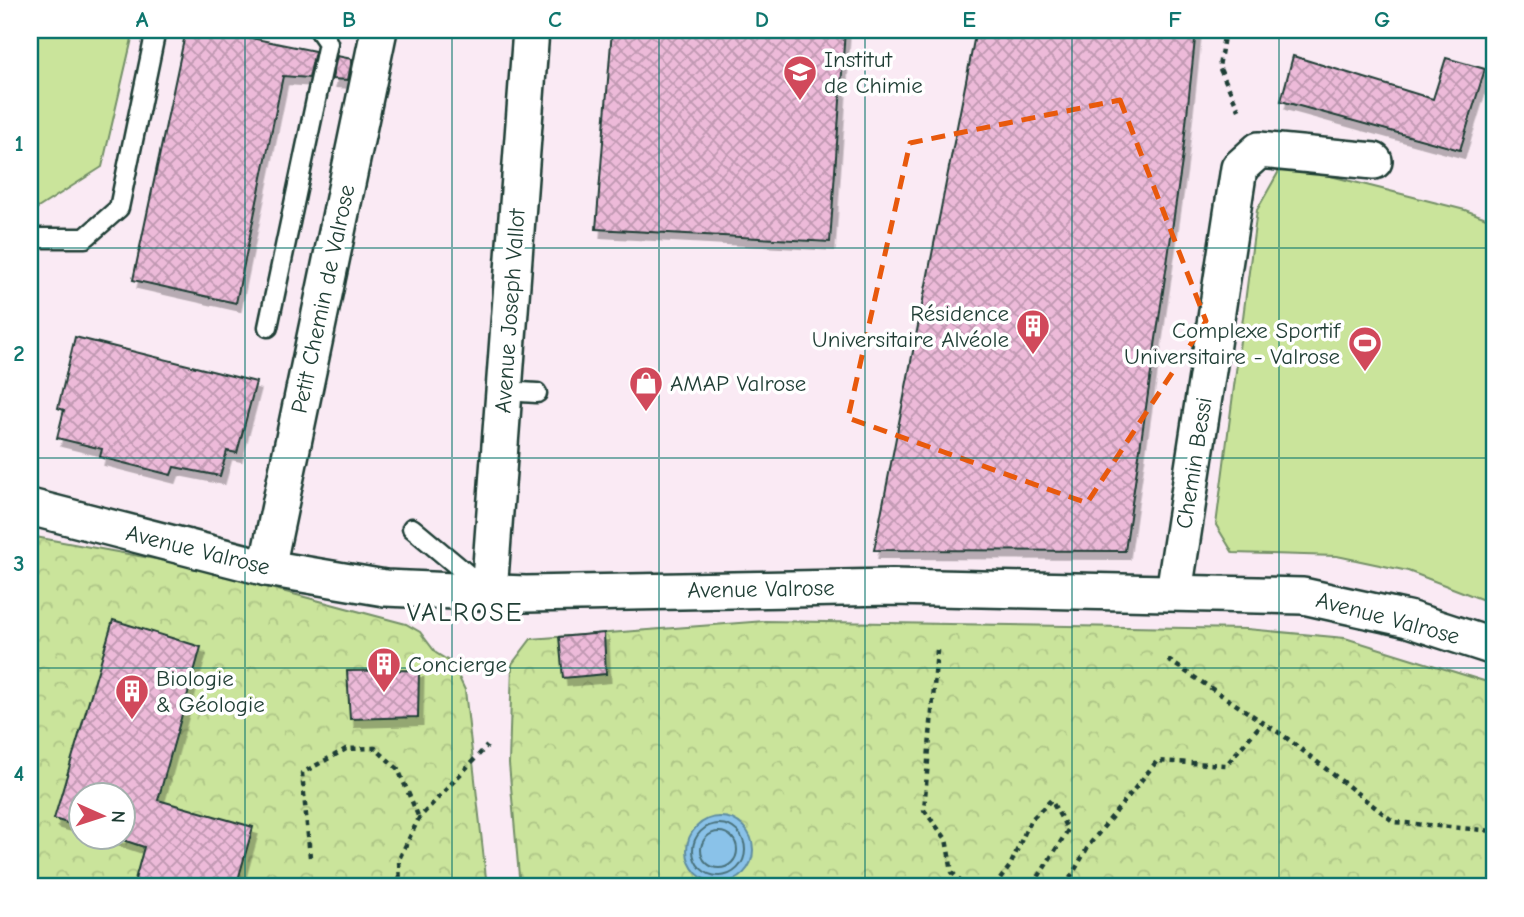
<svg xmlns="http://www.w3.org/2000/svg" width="1524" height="917" viewBox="0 0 1524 917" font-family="'Comic Neue',sans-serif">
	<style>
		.grass { fill: #cae49b; stroke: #749068; stroke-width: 2 }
		.forest { fill: url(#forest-crowns); stroke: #749068; stroke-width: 2; fill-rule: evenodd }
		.water { fill: #8ac2e9; stroke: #5f8da1; stroke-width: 2 }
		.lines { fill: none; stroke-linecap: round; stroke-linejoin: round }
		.shore { stroke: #4a727c; stroke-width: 2 }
		.building { fill: url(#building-cross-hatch); stroke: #1f3d34; stroke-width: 2; filter: url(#shadow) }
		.service-casing { stroke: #1f3d34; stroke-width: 23 }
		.minor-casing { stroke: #1f3d34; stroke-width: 40 }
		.path { stroke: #1f3d34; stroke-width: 4.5; stroke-dasharray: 5 5; stroke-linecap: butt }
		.service { stroke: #fff; stroke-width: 18 }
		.minor { stroke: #fff; stroke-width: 35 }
		.marked { fill: none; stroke: #e8590c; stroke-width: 5; stroke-dasharray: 14 9; stroke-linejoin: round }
		.grid { fill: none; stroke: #0f766e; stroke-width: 2; stroke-opacity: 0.55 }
		.labels { text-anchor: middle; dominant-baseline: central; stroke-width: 7; stroke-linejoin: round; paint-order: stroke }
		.poi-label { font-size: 23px; fill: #1f3d34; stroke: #fff; text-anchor: start }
		.street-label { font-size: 23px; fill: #1f3d34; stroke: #fff }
		.quarter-label { font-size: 26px; letter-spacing: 2px; fill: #1f3d34; stroke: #fff }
		.neatline { fill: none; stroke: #0f766e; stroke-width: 2.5 }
		.grid-label { font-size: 23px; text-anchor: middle; font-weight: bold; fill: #0f766e }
	</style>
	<defs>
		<pattern id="forest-crowns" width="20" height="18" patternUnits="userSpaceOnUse" patternTransform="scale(1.75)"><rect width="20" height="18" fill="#cae49b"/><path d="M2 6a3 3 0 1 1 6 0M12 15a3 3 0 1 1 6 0" fill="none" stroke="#adc486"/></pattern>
		<pattern id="building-cross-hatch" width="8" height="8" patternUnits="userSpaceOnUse" patternTransform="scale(1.75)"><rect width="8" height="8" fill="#edbad9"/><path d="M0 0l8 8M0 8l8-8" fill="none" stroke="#bf98b1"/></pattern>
		<filter id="shadow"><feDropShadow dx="4.5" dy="8" stdDeviation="0" flood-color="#0004"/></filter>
	</defs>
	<rect width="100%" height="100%" fill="#faeaf4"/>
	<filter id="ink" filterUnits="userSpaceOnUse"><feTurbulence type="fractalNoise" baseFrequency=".0143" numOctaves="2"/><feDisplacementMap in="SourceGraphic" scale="14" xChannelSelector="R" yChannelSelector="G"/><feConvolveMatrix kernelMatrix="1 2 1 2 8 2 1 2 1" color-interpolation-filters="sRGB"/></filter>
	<g filter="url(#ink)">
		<g class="grass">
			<polygon points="30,30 134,30 102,167 30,213"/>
			<polygon points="1283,164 1465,210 1494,221 1494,604 1408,571 1337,556 1233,553 1216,525 1257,210"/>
		</g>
		<g class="forest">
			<path d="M30,536L177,563L406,624L420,632L436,653L452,663L465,690L487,887H30ZM80,794H122V836H80Z"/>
			<polygon points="765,621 1247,629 1345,638 1487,682 1494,686 1494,887 520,887 509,764 512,664 531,639"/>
		</g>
		<circle class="water" cx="720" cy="850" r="33"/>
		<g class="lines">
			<g class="shore">
				<circle cx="719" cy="850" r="26"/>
				<circle cx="719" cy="850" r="18"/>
			</g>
		</g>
		<g class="building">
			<polygon points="186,30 212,30 315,51 309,78 283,76 236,303 133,280"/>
			<polygon points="612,30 845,30 830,242 596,229"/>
			<polygon points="976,30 1196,30 1182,161 1125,551 874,550"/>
			<polygon points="337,56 352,59 348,80 332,79"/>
			<polygon points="1293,56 1433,99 1446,58 1485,69 1460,150 1281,101"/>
			<polygon points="75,337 256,382 237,453 227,451 220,476 174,467 171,475 100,457 102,449 57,438 64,410 58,408"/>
			<polygon points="113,620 201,647 158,800 253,827 236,887 133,887 144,847 111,836 122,836 122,794 80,794 80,827 54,819"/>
			<polygon points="604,633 606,674 563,678 559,637"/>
			<polygon points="419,670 418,717 350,719 347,671"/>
		</g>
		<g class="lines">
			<g class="service-casing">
				<g id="service">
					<polyline points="30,238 85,238 119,208 156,30"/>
					<polyline points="268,327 328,43 319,30"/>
					<polyline points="504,391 537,393"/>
					<polyline points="412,528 485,589"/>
				</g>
			</g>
			<g class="minor-casing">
				<g id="minor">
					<polyline points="30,507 267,568 385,588 526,594 892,587 1303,596 1408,619 1494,647"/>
					<polyline points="267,568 379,30"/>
					<polyline points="489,592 531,30"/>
					<polyline points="1174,592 1239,168 1259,150 1374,161"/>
				</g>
			</g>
			<g class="path">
				<polyline points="1225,30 1219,67 1241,114"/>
				<polyline points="937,650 924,810 946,839 952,872 965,887"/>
				<polyline points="1168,660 1284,736 1394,822 1494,831"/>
				<polyline points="310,857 302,773 346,749 375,748 398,769 419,818"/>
				<polyline points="281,887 287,887"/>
				<polyline points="400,887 399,859 419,818 487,746"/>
				<polyline points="994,887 1010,866 1030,821 1051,800 1068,830 1032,887"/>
				<polyline points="1065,887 1089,845 1157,761 1226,765 1263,722"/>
				<polyline points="1490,887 1494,877"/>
			</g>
			<use href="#service" class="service"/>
			<use href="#minor" class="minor"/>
		</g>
	</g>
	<path class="marked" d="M1120,100L1206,321L1087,503L848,418L910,143Z"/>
	<path class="grid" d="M245,30V887M452,30V887M659,30V887M865,30V887M1072,30V887M1279,30V887M30,248H1494M30,458H1494M30,668H1494"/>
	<defs>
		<g id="university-pin" transform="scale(1.75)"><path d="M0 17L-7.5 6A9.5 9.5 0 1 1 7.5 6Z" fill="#d1495b" stroke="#fff"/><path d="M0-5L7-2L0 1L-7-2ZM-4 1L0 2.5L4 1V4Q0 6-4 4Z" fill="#fff"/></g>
		<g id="building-pin" transform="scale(1.75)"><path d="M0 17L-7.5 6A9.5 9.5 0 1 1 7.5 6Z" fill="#d1495b" stroke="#fff"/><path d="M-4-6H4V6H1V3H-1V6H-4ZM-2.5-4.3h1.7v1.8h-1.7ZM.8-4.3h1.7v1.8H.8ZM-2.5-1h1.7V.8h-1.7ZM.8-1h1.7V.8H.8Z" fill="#fff"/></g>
		<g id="stadium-pin" transform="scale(1.75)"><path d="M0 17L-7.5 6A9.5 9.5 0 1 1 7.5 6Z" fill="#d1495b" stroke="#fff"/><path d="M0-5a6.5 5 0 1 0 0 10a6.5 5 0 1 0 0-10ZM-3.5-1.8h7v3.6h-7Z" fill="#fff"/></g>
		<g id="shop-pin" transform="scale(1.75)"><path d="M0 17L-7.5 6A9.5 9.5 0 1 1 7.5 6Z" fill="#d1495b" stroke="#fff"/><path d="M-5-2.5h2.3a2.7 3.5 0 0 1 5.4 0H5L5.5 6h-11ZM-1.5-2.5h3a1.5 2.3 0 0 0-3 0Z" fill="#fff"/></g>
	</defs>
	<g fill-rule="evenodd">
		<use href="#university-pin" x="800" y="72"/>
		<use href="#building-pin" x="1033" y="326"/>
		<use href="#stadium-pin" x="1365" y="343"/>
		<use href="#shop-pin" x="646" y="383"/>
		<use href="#building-pin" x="384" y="664"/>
		<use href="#building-pin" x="132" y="691"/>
	</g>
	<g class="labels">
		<g class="poi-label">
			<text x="824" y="59">Institut<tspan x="824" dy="26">de Chimie</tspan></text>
			<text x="1009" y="313" text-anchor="end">Résidence<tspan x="1009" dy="26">Universitaire Alvéole</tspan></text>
			<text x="1340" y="330" text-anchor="end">Complexe Sportif<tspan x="1340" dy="26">Universitaire - Valrose</tspan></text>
			<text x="670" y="383">AMAP Valrose</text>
			<text x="408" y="664">Concierge</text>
			<text x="156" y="678">Biologie<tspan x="156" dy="26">&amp; Géologie</tspan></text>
		</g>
		<g class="street-label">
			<text transform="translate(323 299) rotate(-78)">Petit Chemin de Valrose</text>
			<text transform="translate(510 311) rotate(-86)">Avenue Joseph Vallot</text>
			<text transform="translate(1194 463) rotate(-81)">Chemin Bessi</text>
			<text transform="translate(198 550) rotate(14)">Avenue Valrose</text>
			<text transform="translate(761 589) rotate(-1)">Avenue Valrose</text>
			<text transform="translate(1388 618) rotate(15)">Avenue Valrose</text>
		</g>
		<g class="quarter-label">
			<text x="465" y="613">VALROSE</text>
		</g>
	</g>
	<rect width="1524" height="917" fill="none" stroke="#fff" stroke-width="77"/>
	<g transform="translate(102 816) rotate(93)"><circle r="33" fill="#ffffff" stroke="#a5b1ae" stroke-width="2"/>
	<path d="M0-5L12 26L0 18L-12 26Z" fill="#d1495b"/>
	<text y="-10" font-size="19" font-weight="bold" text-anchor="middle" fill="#1f3d34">N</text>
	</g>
	<rect x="38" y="38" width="1448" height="840" class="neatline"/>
	<g class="grid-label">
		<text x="142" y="27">A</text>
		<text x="349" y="27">B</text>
		<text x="555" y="27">C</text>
		<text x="762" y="27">D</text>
		<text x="969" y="27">E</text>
		<text x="1175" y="27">F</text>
		<text x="1382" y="27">G</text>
		<text x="19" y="151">1</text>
		<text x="19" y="361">2</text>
		<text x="19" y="571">3</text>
		<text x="19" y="781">4</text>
	</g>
</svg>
